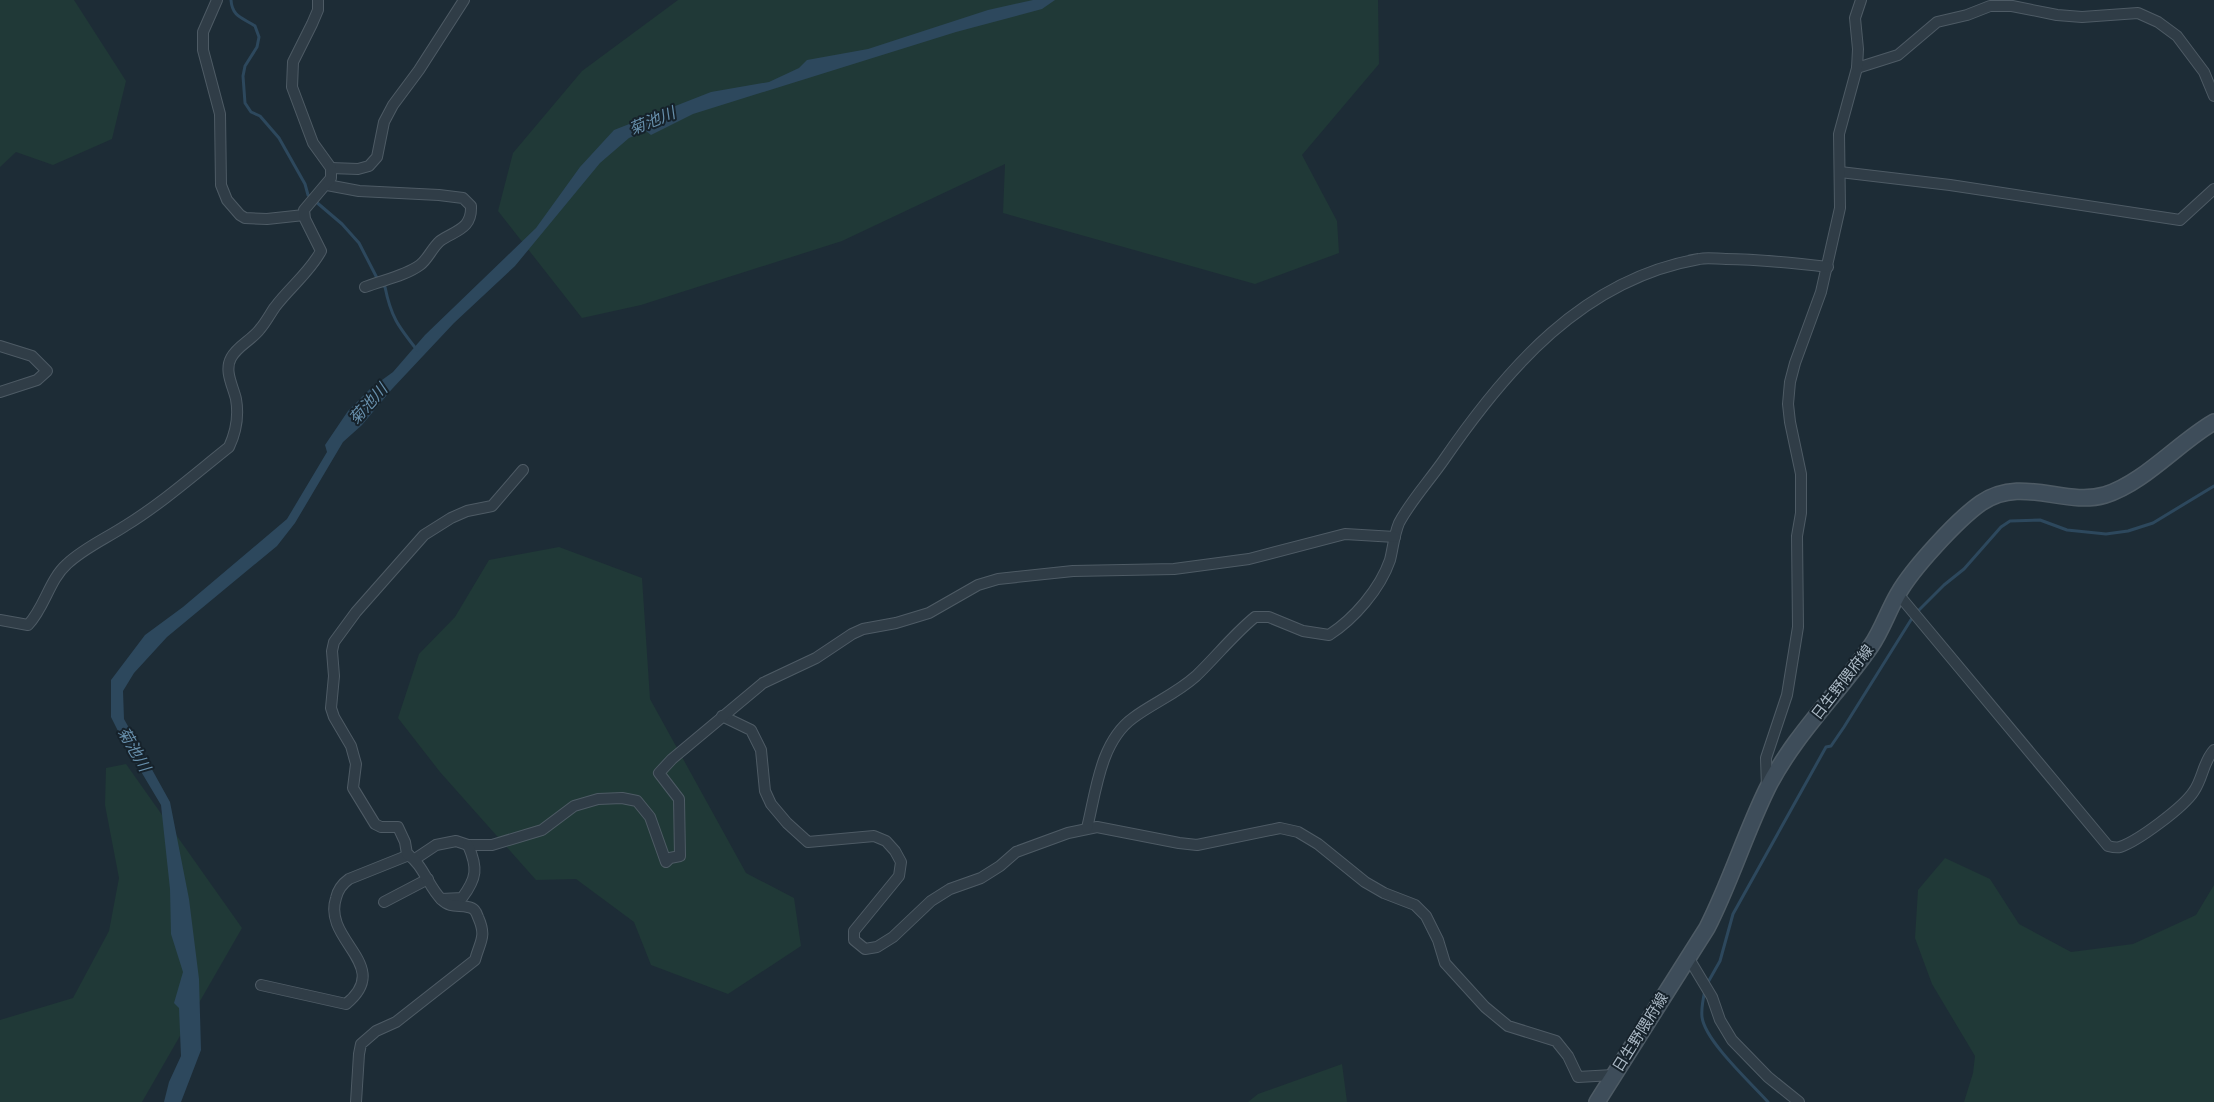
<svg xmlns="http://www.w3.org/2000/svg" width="2214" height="1102" viewBox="0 0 2214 1102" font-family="'Public Sans','Noto Sans JP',sans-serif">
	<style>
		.green { fill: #203937 }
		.water { fill: #2d485d }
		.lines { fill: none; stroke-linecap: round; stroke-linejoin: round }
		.stream { stroke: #2d485d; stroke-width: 3 }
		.street-casing { stroke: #4e5b65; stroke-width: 12 }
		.secondary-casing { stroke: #4e5b65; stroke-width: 18 }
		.street { stroke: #303d47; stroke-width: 10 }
		.secondary { stroke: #3e4d5a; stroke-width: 15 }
		.labels { text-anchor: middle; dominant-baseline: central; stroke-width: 4; stroke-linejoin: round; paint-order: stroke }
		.street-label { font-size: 15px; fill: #aab8c4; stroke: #16222b }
		.water-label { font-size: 16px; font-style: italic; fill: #678fab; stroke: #16222b }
	</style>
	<rect width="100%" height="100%" fill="#1d2c36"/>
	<g class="green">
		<polygon points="0,0 74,0 126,81 112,139 53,165 16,152 0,167"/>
		<polygon points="678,0 1378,0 1379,64 1302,155 1337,221 1339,253 1255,284 1003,213 1005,164 842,241 641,305 582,318 498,211 513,153 582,71"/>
		<polygon points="559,547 642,578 650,699 746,873 794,898 801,946 728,994 651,965 634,922 576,879 536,880 440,772 398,718 419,654 455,617 489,560"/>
		<polygon points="126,764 242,928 142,1102 0,1102 0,1020 73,998 109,931 119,878 105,805 106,768"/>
		<polygon points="1945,858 1990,879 2019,924 2071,952 2133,944 2196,915 2214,885 2214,1102 1964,1102 1973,1073 1975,1056 1932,984 1915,938 1918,890"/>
		<polygon points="1342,1064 1347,1102 1248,1102 1258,1094"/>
	</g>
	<polygon class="water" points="1033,0 1055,0 1042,9 956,32 693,114 651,135 646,131 629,138 600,163 515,266 454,323 392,389 362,425 343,442 295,523 277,546 167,637 134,673 123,691 124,719 170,802 189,899 199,979 201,1050 181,1102 164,1102 169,1082 181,1056 179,1008 174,1003 183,972 171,934 170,889 161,805 124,743 111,717 111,680 145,635 183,607 287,519 327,452 325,445 348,411 371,388 393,372 425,335 536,228 580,167 614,130 711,92 769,82 799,68 807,60 868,49 988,10"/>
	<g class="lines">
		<g class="stream">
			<path d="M231,0C232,17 243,18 255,26L259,37L257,47L245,66L243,76L245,103L251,112L260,116L279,138L305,184L308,195L342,224L359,243L378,280"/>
			<path d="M382,285L385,287C391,317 398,326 417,350"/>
			<polyline points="1707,984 1720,961 1733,914 1826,747 1831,746 1844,727 1914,615 1944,585 1964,569 2001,527 2010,521 2040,520 2067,530 2106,534 2128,531 2153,523 2214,486"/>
			<path d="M1705,990C1703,999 1701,1008 1702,1017C1705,1041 1751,1083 1768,1102"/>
		</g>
		<g class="street-casing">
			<g id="street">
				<polyline points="217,0 203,32 203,50 220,114 221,185 227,200 240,215 245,218 267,219 304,215"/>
				<polyline points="1857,68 1898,55 1937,22 1967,15 1990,6 2012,6 2057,15 2082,17 2138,13 2158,22 2177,36 2204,72 2214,96"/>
				<polyline points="331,168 358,169 369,166 377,157 384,122 393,105 419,70 464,0"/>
				<polyline points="1840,172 1950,185 2180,220 2214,189"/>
				<path d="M327,185L359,191L439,195L463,198L471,206C472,229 456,230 440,241C432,248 428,259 420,265C405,276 383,280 365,287"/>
				<polyline points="0,346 32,356 47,371 37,380 0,392"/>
				<path d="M1898,594L2108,846C2112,847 2117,848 2120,847C2138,841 2184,807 2194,791C2203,778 2203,762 2214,750"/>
				<path d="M0,620L28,625C45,607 49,580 67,564C84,548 105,539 125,526C161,504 195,474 229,447C236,432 239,416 236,399C233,386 224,371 231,358C237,346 252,340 260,329C266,322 270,314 275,307C290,287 309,273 321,251L305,219L304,210L331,178V168L313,143L292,87L293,62L312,24L318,10V0"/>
				<polyline points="722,716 751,730 761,750 765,791 771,804 787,823 808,842 874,836 886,841 895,851 901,862 899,876 854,931 854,940 865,949 877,947 893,937 931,901 950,889 981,878 1000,866 1016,852 1068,833 1097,827 1179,843 1197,845 1280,828 1298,832 1318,844 1365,882 1384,893 1415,905 1426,916 1438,940 1445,963 1485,1007 1508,1026 1556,1041 1568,1056 1578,1077 1613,1075"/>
				<polyline points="1767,788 1766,758 1787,695 1798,627 1797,536 1801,513 1801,474 1790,422 1788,404 1790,382 1795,363 1821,292 1840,208 1839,134 1857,68 1858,49 1855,18 1861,0"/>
				<path d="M1087,828C1096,792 1100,742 1133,718C1153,703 1176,694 1196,676C1216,657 1233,635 1255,617H1269L1303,631L1329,635C1354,619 1380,589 1390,560C1393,548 1394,535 1399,523C1410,502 1429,481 1443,461C1506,369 1583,279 1699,259C1708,257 1717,259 1726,259C1760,259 1794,263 1828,267"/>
				<polyline points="415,859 436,845 456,841 468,845 492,845 542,830 574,806 598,799 622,798 637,801 650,817 666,862 670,858 680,856 679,799 659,773 672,759 763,683 816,658 852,634 863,629 896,623 929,613 978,585 998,579 1073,571 1174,569 1249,559 1345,534 1395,537"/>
				<path d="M441,899L462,898C477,878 478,868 468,845"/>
				<polyline points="384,902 428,879"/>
				<polyline points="1688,957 1712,997 1720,1020 1732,1040 1768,1077 1799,1102"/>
				<path d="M261,985L346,1004C394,965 322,941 336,898C338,889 342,884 349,879L409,855"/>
				<path d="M356,1102L359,1054L361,1044L376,1031L396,1022L475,960C480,941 487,937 478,917C476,911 474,908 468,907C458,905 450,908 442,900C428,887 424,865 407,854L405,842L398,827H381L375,824L353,788L356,764L351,746L334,717L331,708L334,676L332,651L334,642L356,612L424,535L451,518L467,511L492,506L523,470"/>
			</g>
		</g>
		<g class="secondary-casing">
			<path id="secondary" d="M1597,1102L1707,928C1730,883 1745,834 1767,789C1794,735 1837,695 1871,646C1882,630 1888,611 1898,594C1912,569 1957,520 1981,503C2022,475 2064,507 2105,495C2144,483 2179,442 2214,422"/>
		</g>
		<use href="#street" class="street"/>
		<use href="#secondary" class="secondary"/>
	</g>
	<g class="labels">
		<g class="street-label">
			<text transform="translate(1842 682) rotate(-52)">日生野隈府線</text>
			<text transform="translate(1640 1032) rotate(-58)">日生野隈府線</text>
		</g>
		<g class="water-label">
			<text transform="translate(652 121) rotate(-22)">菊池川</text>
			<text transform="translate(368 404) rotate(-48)">菊池川</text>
			<text transform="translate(134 749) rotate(60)">菊池川</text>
		</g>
	</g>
</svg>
